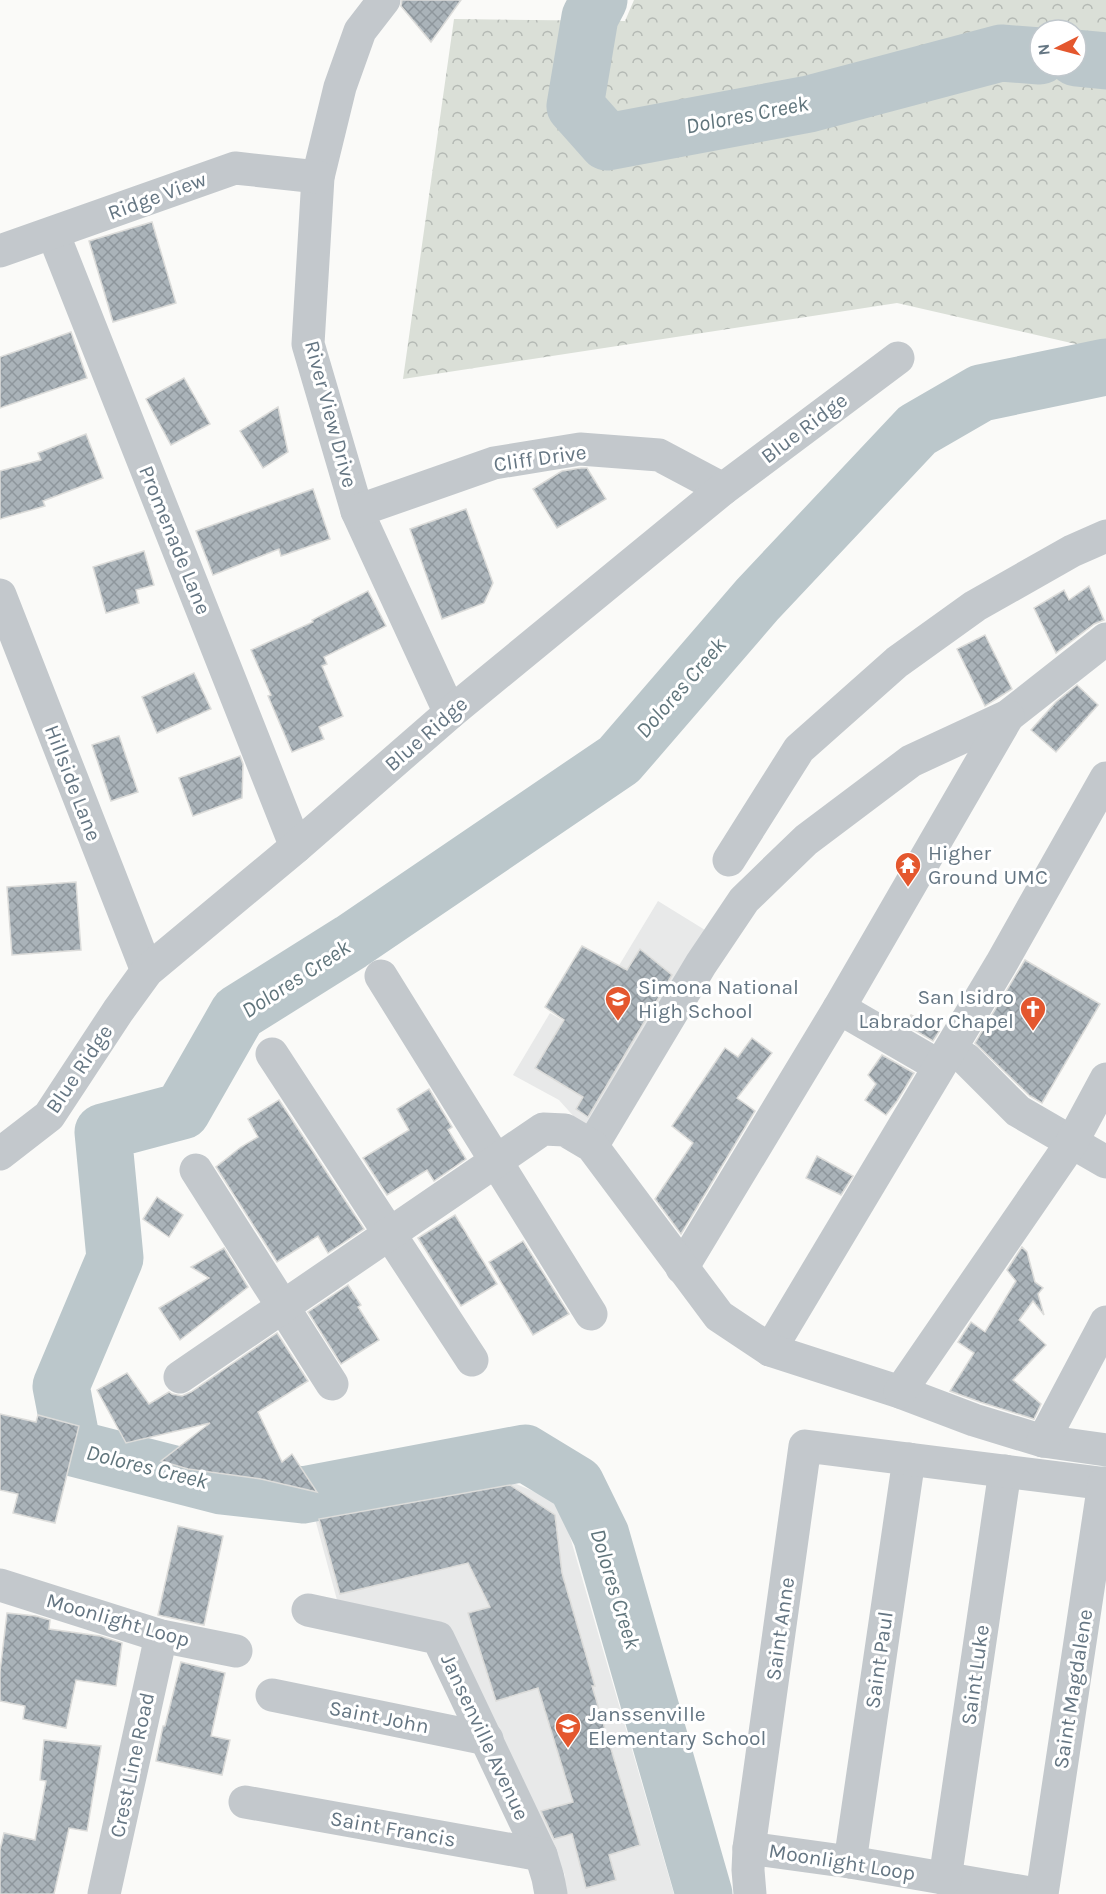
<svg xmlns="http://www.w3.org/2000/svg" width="1106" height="1894" viewBox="0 0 1106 1894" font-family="Karla,sans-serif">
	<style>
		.built { fill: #e8e9e9 }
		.forest { fill: url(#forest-crowns); fill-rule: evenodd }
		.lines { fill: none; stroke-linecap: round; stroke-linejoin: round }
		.river { stroke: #bbc7cb; stroke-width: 57 }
		.building { fill: url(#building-cross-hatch); stroke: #dcdcda; stroke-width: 1.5 }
		.minor { stroke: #c3c8cc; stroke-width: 33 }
		.labels { text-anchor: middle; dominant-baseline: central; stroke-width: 6; stroke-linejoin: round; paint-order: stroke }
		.street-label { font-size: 21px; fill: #657683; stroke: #fff }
		.poi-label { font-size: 21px; fill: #657683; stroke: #fff; text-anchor: start }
		.water-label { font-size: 22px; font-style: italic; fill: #60757c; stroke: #fff }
	</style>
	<defs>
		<pattern id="forest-crowns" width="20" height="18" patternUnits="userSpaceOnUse" patternTransform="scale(1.5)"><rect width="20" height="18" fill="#dadfd7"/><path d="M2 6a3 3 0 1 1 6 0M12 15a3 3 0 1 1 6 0" fill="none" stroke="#b4b9b4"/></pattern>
		<pattern id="building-cross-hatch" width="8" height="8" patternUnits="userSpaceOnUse" patternTransform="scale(1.5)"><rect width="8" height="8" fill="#aab3b9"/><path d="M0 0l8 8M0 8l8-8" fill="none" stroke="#8e969c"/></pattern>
	</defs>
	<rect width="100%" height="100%" fill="#fafaf8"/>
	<g class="built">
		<polygon points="658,901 705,930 586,1130 559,1100 513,1075 550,1013 580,1030"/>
		<polygon points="509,1481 540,1494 562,1509 674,1894 565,1894 565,1875 444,1623 337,1600 314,1515 483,1483"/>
	</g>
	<path class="forest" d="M634,0H1106V351L897,303L403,379L454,19L625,21ZM1040,30H1076V66H1040Z"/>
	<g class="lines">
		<g class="river">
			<polyline points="599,0 590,17 575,106 607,142 809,104 1001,53 1040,56"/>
			<polyline points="1076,58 1106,61"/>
			<polyline points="704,1894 601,1535 576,1484 525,1453 303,1495 221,1486 73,1448 61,1386 115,1258 103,1132 182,1111 238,1013 351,942 619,760 757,600 917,430 981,393 1106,367"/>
		</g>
	</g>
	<g class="building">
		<polygon points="402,0 461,0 431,42 401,6"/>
		<polygon points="152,222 176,303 113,322 89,241"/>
		<polygon points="71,332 87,378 0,408 0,357"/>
		<polygon points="184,378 210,424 171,445 146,399"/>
		<polygon points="278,407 288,452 263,468 240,431"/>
		<polygon points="86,434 103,478 43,501 45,506 0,519 0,471 41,460 38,453"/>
		<polygon points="581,468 587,468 606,499 557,528 533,489 562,471"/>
		<polygon points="313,489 330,539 281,556 279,549 213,575 196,531"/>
		<polygon points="466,509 493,583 484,603 442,619 410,529"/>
		<polygon points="144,551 154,585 136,590 139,603 106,613 93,567"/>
		<polygon points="1089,586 1104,620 1094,624 1056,653 1034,608 1064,590 1069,600"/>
		<polygon points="368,591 386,626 324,657 327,664 322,666 343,716 319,727 324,739 292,752 268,696 271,695 251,650 313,622 312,620"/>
		<polygon points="985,635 1012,689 985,706 957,649"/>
		<polygon points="194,673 211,709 157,733 142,697"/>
		<polygon points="1077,685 1098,705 1056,752 1031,730 1056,702"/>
		<polygon points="119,736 138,792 111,801 92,745"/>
		<polygon points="240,756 243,764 242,798 193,816 179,778"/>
		<polygon points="76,882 81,950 12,955 7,887"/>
		<polygon points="582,946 627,970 640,949 672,975 588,1117 576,1109 583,1097 535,1068 564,1020 545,1007"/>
		<polygon points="1025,960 1100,1004 1042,1103 1030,1096 975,1043"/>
		<polygon points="911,1015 940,1030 933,1041 906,1025"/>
		<polygon points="752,1038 772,1053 737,1098 755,1111 681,1234 655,1199 693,1143 672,1126 725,1048 738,1057"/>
		<polygon points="882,1055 914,1073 897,1101 886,1115 865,1100 876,1084 868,1075"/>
		<polygon points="429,1089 452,1127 448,1130 466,1159 434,1181 427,1170 387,1195 363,1158 409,1130 397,1109"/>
		<polygon points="279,1100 364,1229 328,1253 318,1236 277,1262 216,1167 241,1147 258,1137 248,1119"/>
		<polygon points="817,1156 853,1176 841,1195 806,1178"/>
		<polygon points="157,1197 183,1215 169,1237 143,1219"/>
		<polygon points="455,1215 497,1284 461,1306 418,1238"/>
		<polygon points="523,1241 569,1314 533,1335 489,1262"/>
		<polygon points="1022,1247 1027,1252 1035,1282 1043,1288 1038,1294 1044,1315 1033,1301 1019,1320 1046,1345 1013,1380 1041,1404 1034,1419 980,1402 950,1391 974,1353 958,1342 971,1322 985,1332 1016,1281 1007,1270"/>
		<polygon points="224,1248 248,1287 180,1340 159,1308 209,1278 191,1267"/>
		<polygon points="348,1285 361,1305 358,1307 379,1340 341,1364 308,1312"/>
		<polygon points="277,1333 308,1381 258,1412 282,1462 292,1454 317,1492 261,1479 188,1469 161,1461 210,1423 126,1443 97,1390 127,1373 149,1404 169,1392 172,1394 182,1396 191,1392"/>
		<polygon points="0,1414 36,1422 38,1415 79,1426 55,1523 13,1513 18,1494 0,1490"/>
		<polygon points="510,1485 555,1515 562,1573 595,1686 592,1686 640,1845 609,1855 616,1880 586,1888 572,1834 554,1839 541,1811 573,1802 538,1688 496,1701 468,1613 490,1607 468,1563 340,1594 319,1519"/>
		<polygon points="178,1526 223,1536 204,1625 158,1615"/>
		<polygon points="7,1613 36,1616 50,1620 49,1629 100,1636 122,1643 116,1686 76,1680 66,1728 23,1719 25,1706 0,1701 0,1672"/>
		<polygon points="181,1662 225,1673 211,1736 230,1740 222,1775 156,1761 163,1726 165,1726"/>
		<polygon points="44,1740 101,1746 87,1831 69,1828 54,1894 0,1894 0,1850 4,1833 35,1840 46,1781 40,1780"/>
	</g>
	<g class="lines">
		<g class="minor">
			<polyline points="384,0 360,31 340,87 318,177 308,344 357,511 450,713"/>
			<polyline points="53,233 296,847"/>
			<polyline points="0,251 235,168 318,177"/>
			<polyline points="357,511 494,463 580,449 659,455 723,489"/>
			<polyline points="0,595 147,971"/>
			<polyline points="729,860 799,749 897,662 975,606 1072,551 1106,536"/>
			<polyline points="381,976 591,1314"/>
			<polyline points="839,1008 939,1066"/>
			<polyline points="272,1054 472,1360"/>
			<polyline points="966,1059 1018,1111 1106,1162"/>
			<polyline points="592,1146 701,964 744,900 806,840 911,761 1008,716 1106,639"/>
			<polyline points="0,1154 49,1116 118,1011 147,971 296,847 450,713 723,489 898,358"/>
			<polyline points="196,1170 332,1384"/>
			<polyline points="682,1268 839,1008 1008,716"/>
			<polyline points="770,1350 1001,964 1106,778"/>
			<polyline points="180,1377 543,1129 565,1130 592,1146 719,1316 770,1350 900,1392 974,1420 1043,1441 1106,1450"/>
			<polyline points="900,1392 1072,1142 1106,1079"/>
			<polyline points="1043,1441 1106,1322"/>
			<polyline points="0,1585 161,1636 236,1651"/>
			<polyline points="308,1610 438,1638 541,1855 548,1878 551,1894"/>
			<polyline points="272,1695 487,1739"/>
			<polyline points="245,1802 541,1855"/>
			<polyline points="749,1848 850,1862 1036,1894"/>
			<polyline points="850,1862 909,1459"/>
			<polyline points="945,1879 1005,1471"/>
			<polyline points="104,1894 161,1636"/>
			<polyline points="750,1894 748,1870 749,1848 805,1446 1106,1484"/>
			<polyline points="1042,1894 1104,1483"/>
		</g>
	</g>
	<defs>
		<g id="temple-pin" transform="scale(1.35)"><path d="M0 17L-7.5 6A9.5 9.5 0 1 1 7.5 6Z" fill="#e4572e" stroke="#fff"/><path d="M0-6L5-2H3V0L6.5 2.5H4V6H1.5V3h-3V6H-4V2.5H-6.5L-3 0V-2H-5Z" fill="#fff"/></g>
		<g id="school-pin" transform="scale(1.35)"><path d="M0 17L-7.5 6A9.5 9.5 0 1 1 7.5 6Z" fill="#e4572e" stroke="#fff"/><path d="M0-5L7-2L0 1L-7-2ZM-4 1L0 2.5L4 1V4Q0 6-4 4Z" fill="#fff"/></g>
		<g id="church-pin" transform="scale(1.35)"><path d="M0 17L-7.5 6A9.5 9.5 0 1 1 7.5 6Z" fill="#e4572e" stroke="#fff"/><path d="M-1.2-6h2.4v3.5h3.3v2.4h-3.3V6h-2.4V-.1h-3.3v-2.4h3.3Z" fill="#fff"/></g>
	</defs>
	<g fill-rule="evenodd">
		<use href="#temple-pin" x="908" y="865"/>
		<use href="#school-pin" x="618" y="999"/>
		<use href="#church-pin" x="1033" y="1009"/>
		<use href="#school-pin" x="568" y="1726"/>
	</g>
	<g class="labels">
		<g class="street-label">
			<text transform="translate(157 196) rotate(-20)">Ridge View</text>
			<text transform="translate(331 414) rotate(75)">River View Drive</text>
			<text transform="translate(804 428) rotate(-37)">Blue Ridge</text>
			<text transform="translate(540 458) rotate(-8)">Cliff Drive</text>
			<text transform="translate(175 540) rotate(68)">Promenade Lane</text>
			<text transform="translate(426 734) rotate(-41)">Blue Ridge</text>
			<text transform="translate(73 783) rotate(69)">Hillside Lane</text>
			<text transform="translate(79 1069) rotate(-56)">Blue Ridge</text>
			<text transform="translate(118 1620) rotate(16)">Moonlight Loop</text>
			<text transform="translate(780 1629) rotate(-82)">Saint Anne</text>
			<text transform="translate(879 1660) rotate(-82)">Saint Paul</text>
			<text transform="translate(975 1675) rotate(-82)">Saint Luke</text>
			<text transform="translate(1073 1689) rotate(-81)">Saint Magdalene</text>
			<text transform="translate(379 1717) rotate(11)">Saint John</text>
			<text transform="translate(485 1737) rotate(65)">Jansenville Avenue</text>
			<text transform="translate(132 1765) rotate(-78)">Crest Line Road</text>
			<text transform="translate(393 1829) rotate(10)">Saint Francis</text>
			<text transform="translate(842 1862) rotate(9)">Moonlight Loop</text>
		</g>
		<g class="poi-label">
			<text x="928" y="853">Higher<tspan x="928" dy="24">Ground UMC</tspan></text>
			<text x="638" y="987">Simona National<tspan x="638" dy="24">High School</tspan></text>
			<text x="1014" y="997" text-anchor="end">San Isidro<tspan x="1014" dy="24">Labrador Chapel</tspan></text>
			<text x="588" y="1714">Janssenville<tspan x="588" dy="24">Elementary School</tspan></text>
		</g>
		<g class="water-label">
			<text transform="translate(747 115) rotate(-11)">Dolores Creek</text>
			<text transform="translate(681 688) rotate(-49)">Dolores Creek</text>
			<text transform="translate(296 979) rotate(-33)">Dolores Creek</text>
			<text transform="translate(147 1467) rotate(14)">Dolores Creek</text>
			<text transform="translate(615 1589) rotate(73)">Dolores Creek</text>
		</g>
	</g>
	<g transform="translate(1058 48) rotate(264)"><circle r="28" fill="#ffffff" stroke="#c1c8cd" stroke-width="1.5"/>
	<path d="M0-4.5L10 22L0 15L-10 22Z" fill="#e4572e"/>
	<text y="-9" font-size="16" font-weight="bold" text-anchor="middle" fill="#657683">N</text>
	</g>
</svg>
